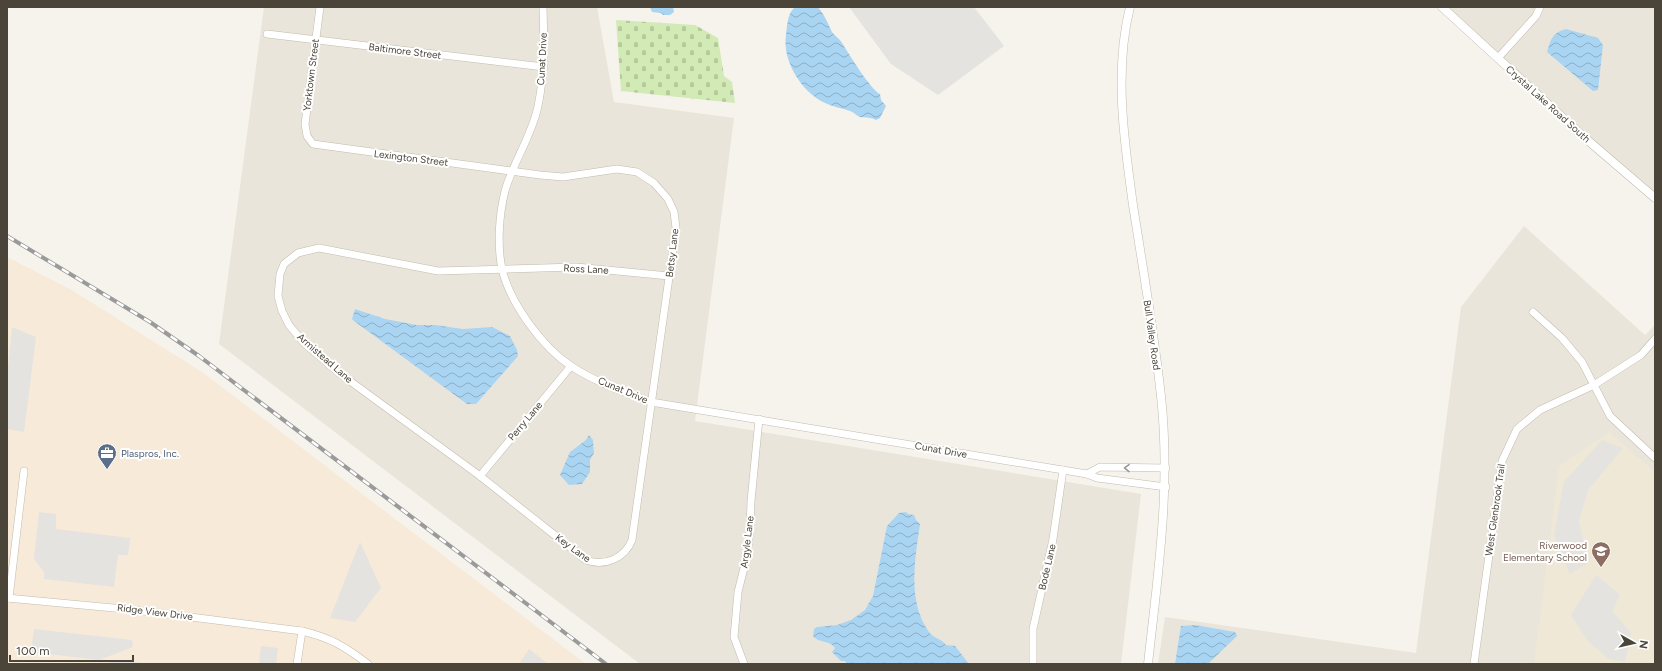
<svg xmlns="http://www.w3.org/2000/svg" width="1662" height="671" viewBox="0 0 1662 671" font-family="Figtree,sans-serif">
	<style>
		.residential { fill: #eae5da }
		.commercial { fill: #f7ead8 }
		.education { fill: #efe8d6 }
		.cemetery { fill: url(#cemetery-stones) }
		.parking { fill: #e5e3e0 }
		.water { fill: url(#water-waves) }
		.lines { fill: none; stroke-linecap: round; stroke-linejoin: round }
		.minor-casing { stroke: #c2bbae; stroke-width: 8 }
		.tertiary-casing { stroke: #c2bbae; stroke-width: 9 }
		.minor { stroke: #fff; stroke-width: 7 }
		.tertiary { stroke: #fff; stroke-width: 8 }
		.rail-casing { stroke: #9a9a9a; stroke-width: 4 }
		.rail { stroke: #fff; stroke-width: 2.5; stroke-dasharray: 8; stroke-linecap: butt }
		.oneway { stroke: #9c9892 }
		.labels { text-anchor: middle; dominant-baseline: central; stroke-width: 4; stroke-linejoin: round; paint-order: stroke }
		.street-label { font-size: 10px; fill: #4b4439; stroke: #fff }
		.service-label { font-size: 10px; fill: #4e5e75; stroke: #fff; text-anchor: start }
		.education-label { font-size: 10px; fill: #785e54; stroke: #fff; text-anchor: end }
	</style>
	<defs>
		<pattern id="cemetery-stones" width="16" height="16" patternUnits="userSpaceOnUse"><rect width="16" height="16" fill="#d2eab5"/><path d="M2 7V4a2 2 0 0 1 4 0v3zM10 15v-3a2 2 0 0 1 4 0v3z" fill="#b6ca9c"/></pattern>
		<pattern id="water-waves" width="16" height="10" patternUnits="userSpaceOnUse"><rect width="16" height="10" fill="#a9d4f2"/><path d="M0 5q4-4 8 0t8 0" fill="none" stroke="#8caec5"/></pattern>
	</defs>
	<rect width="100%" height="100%" fill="#f6f3ec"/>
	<g class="residential">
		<polygon points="264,7 597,7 614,102 734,118 695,421 1141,494 1121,664 640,664 219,344"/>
		<polygon points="1442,7 1655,7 1655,197"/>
		<polygon points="1524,226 1645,335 1655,325 1655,664 1158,664 1165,617 1416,653 1461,307"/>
	</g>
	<polygon class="commercial" points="7,257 70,289 202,372 586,664 7,664"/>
	<polygon class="education" points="1609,432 1655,472 1655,664 1534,664 1559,466"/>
	<polygon class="cemetery" points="616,20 695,25 718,38 724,76 732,82 735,103 621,91"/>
	<g class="parking">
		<polygon points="849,7 974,7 1004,46 938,95 891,64"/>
		<polygon points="12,327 36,337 24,432 7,429 7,378"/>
		<polygon points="1602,440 1623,448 1588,490 1579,521 1588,563 1570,574 1554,535 1564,482"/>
		<polygon points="39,512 56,514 56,529 130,538 128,555 118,555 114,587 44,579 44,572 34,559"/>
		<polygon points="360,542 381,588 355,622 330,618"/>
		<polygon points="1596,575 1620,595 1612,611 1631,633 1625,662 1609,659 1588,641 1571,615"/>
		<polygon points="34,629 132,640 133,647 99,660 31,652"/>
		<polygon points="261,646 278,648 276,664 259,664"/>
		<polygon points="529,649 548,664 519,664"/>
		<polygon points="117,660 151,664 104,664"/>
	</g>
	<g class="water">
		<polygon points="650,7 673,7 674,12 670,15 663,15 661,13 652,12"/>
		<path d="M795,7C802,7 811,5 817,7C821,8 830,27 832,32C835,36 840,39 842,43C849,54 871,90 880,94L881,100L886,106L880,118L876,120C871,117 866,118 860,117C857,116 854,112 850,111C842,108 833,107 825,103C801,92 782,60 786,35C787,28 787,13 795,7Z"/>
		<path d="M1566,29L1598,38L1603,45L1598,90L1593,91L1547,52C1551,39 1552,33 1566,29Z"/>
		<polygon points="355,309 385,319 417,325 435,325 463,329 492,327 510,336 517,350 518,356 476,404 467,404 354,321 352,319"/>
		<polygon points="589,435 593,440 594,453 590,460 590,472 582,484 569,485 560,475 570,452 586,440"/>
		<path d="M906,512L908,514L914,515L916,520L920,524C915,559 907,601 929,632C933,638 942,639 946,645L955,646L969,664H847L845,661H841L832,652L835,648C830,640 818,643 813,636L814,629L817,627L837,625L851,620L865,610L873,596L887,526L899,513Z"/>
		<polygon points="1195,625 1235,632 1237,636 1208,664 1175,664 1181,626"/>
	</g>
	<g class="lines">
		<g class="minor-casing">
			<g id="minor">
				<path d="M320,7L305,124L307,136L313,144L540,175L563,177L617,169L637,172L654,183L668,199L674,212L676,228L632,540C625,558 605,567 586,560L480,476L339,373L304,343L289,325L282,311L278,296L280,274L284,264L298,253L319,248L438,271L576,267L669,276"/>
				<path d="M543,7C544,41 545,73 538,106C532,136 513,162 505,191C499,215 497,245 502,269C510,303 542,347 571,366C595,382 624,392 651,402L1087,474L1097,478L1166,487"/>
				<polyline points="267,34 544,67"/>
				<polyline points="1498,58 1536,16 1540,7"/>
				<polyline points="1533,312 1562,338 1582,362 1610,416 1655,458"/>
				<polyline points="1087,474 1100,467 1166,468"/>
				<polyline points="480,476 571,366"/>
				<path d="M7,598L135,610L302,631C331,638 344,646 368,664"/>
				<polyline points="9,598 24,471"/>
				<polyline points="297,664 302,631"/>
				<polyline points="744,664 734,637 738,592 747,556 750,530 751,501 759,419"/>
				<polyline points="1033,664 1033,629 1053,539 1063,470"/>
				<polyline points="1474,664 1502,461 1517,429 1540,410 1594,385 1641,355 1655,339"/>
			</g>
		</g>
		<g class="tertiary-casing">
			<g id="tertiary">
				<path d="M1130,7C1114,70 1124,141 1133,205C1143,269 1154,332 1161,396C1171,488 1158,573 1148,664"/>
				<polyline points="1442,7 1585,138 1655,198"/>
			</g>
		</g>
		<use href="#minor" class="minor"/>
		<use href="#tertiary" class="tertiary"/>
		<g class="rail-casing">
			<polyline id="rail" points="7,236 150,322 199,356 606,664"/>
		</g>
		<use href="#rail" class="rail"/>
	</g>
	<defs><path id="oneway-chevron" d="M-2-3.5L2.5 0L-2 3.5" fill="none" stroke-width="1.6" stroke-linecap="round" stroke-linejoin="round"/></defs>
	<use class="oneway" href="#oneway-chevron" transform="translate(1127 468) rotate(-179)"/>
	<defs>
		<g id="office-pin" transform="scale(1)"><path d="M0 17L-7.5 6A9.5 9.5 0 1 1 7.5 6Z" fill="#5c6f8a" stroke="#fff"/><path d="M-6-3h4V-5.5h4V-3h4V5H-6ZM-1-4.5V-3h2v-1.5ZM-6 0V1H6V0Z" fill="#fff"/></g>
		<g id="school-pin" transform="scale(1)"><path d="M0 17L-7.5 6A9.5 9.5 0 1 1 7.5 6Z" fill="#8d6e63" stroke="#fff"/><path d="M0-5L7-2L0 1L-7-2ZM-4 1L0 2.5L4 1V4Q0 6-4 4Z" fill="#fff"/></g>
	</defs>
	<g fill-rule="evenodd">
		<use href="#office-pin" x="107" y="453"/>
		<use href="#school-pin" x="1601" y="551"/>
	</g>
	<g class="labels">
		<g class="street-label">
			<text transform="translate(405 51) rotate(7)">Baltimore Street</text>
			<text transform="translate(542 59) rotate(-87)">Cunat Drive</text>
			<text transform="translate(311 75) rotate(-83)">Yorktown Street</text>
			<text transform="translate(1548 104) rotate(42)">Crystal Lake Road South</text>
			<text transform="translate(411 158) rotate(7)">Lexington Street</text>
			<text transform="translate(672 253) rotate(-83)">Betsy Lane</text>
			<text transform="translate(586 269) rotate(3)">Ross Lane</text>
			<text transform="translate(1152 335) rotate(82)">Bull Valley Road</text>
			<text transform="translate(325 358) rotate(41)">Armistead Lane</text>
			<text transform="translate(623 390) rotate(23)">Cunat Drive</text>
			<text transform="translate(525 421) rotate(-50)">Perry Lane</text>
			<text transform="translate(941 450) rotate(10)">Cunat Drive</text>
			<text transform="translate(1495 510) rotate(-82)">West Glenbrook Trail</text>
			<text transform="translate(747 542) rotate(-83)">Argyle Lane</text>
			<text transform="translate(573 548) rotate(36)">Key Lane</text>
			<text transform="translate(1047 567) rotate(-77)">Bode Lane</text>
			<text transform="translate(155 612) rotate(7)">Ridge View Drive</text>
		</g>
		<g class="service-label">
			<text x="121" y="453">Plaspros, Inc.</text>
		</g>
		<g class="education-label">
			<text x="1587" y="545">Riverwood<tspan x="1587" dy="12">Elementary School</tspan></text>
		</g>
	</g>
	<rect width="1662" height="671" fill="none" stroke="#4b4439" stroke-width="16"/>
	<g transform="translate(1634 643) rotate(98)" stroke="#ffffff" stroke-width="3" paint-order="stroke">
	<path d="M0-3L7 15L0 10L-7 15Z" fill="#4b4439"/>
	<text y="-6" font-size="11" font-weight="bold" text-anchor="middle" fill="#4b4439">N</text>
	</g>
	<path d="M10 655v6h123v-6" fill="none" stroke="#4b4439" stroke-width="2"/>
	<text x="16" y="655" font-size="12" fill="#4b4439" stroke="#ffffff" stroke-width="3" paint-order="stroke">100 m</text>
</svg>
